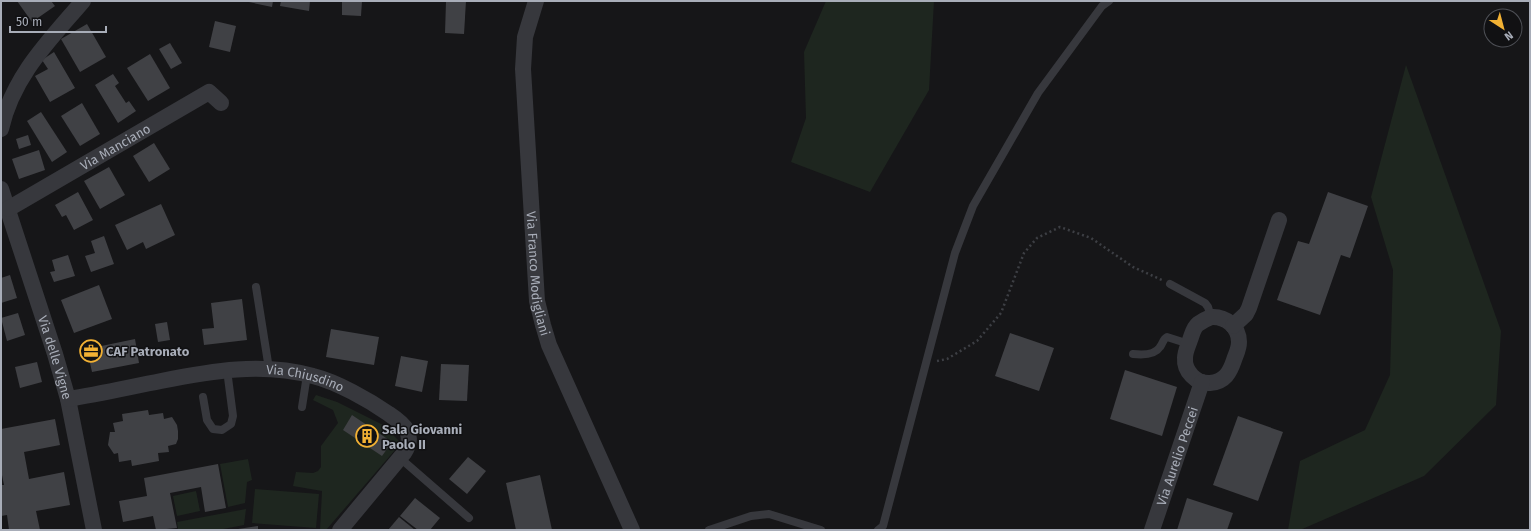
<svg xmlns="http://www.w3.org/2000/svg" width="1531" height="531" viewBox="0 0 1531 531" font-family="'Fira Sans',sans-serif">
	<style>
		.green { fill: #1e261f }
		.building { fill: #404145 }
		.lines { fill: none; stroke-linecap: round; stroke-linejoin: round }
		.path { stroke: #3d3f44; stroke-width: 2.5; stroke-dasharray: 2 3; stroke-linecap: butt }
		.lane { stroke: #37383d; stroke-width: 8 }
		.street { stroke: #37383d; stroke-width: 16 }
		.labels { text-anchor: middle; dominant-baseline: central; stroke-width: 3; stroke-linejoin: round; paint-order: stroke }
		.street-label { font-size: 13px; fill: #a8adb8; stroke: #111113 }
		.poi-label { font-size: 13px; font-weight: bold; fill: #a8adb8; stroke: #111113; text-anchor: start }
	</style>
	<rect width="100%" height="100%" fill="#161618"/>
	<g class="green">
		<polygon points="826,1 934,1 929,90 870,192 791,162 806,118 804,52"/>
		<polygon points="1406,65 1501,331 1496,405 1424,476 1300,530 1288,530 1300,461 1365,430 1390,375 1393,270 1371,197"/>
		<polygon points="316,395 337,402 383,425 401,443 326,530 320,530 322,491 293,486 296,472 313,473 318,471 321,467 321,446 338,423 333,410 313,400"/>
		<polygon points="248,459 252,480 247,482 245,503 228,507 220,464"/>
		<polygon points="255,489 319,494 316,528 252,523"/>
		<polygon points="196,491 200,511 177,516 173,496"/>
		<polygon points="246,509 244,525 218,530 177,530 178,529 177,522"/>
	</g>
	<g class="building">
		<polygon points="17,1 51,1 55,6 32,22"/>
		<polygon points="244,1 273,1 272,7"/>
		<polygon points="281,1 310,1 309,11 280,6"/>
		<polygon points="342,1 362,1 361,16 342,15"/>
		<polygon points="446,1 466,1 464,34 445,33"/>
		<polygon points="215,21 236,26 230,52 209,47"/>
		<polygon points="87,24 106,57 80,72 61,39"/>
		<polygon points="170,43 182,63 171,69 159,49"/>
		<polygon points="54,52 75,88 50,102 35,76 48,69 42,60"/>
		<polygon points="150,54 170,88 148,101 127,68"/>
		<polygon points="113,74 119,83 115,86 126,103 129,101 136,111 118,123 95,85"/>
		<polygon points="82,103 100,134 80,146 61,116"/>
		<polygon points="41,112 67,152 52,162 27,121"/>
		<polygon points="28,135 31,145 19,149 16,139"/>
		<polygon points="154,143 170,169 149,182 133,156"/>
		<polygon points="39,150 45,170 19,179 12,159"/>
		<polygon points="109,167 125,195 100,209 84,181"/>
		<polygon points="78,192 93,220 74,230 66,215 62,217 55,205"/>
		<polygon points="1328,192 1368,206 1350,258 1341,255 1320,315 1277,300 1298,241 1309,244"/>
		<polygon points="161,204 175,235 146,249 143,242 127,250 115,225"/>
		<polygon points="104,236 114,264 91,272 85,256 95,253 91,241"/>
		<polygon points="68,255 75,276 54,282 50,272 55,271 52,260"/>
		<polygon points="10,275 17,298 1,303 1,278"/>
		<polygon points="99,285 112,319 74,333 61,300"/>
		<polygon points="242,299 247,340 204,345 202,329 214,328 211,303"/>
		<polygon points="18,313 25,335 7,341 1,318"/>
		<polygon points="167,322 170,340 158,342 155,324"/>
		<polygon points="331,329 379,337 374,365 326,357"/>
		<polygon points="1010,333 1054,348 1039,391 995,376"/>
		<polygon points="135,339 139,363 92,372 87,349"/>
		<polygon points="401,356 428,361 422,392 395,386"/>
		<polygon points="37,362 42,382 20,388 15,367"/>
		<polygon points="441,364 469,365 467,401 439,400"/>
		<polygon points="1125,370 1177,387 1162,436 1110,419"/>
		<polygon points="148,410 149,415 163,413 164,419 172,417 177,425 178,431 178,439 176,444 168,446 169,452 158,453 159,461 132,466 131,460 119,462 118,453 114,454 108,445 110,432 115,432 113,423 123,421 122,414"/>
		<polygon points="352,415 392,442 382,456 343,430"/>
		<polygon points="1238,416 1283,432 1258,501 1213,485"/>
		<polygon points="55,419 60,445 24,452 29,479 64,472 70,505 36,511 40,530 9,530 7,515 1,516 1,485 4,485 1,470 1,429"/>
		<polygon points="468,457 486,471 467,494 449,479"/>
		<polygon points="218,464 226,508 205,512 201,487 170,493 177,528 156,530 153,516 123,522 119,501 147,496 144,478"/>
		<polygon points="540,475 552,530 516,530 506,483"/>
		<polygon points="415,498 440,518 430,530 418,530 400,516"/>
		<polygon points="1187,498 1233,513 1227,530 1177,530"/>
		<polygon points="399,517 415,530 388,530"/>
		<polygon points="258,526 258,530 238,530 238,529"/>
	</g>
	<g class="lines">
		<polyline class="path" points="937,361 947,359 977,341 1001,313 1024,253 1037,238 1060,227 1091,238 1133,267 1162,280"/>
		<g class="lane">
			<polyline points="1170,284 1205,303 1208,307 1211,317"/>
			<polyline points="256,287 269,369"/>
			<path d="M1133,354C1142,355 1155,355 1160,347C1163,343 1163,339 1167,337L1189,344"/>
			<polyline points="203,397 207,420 213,429 222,430 231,424 233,416 227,370"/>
			<polyline points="302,407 307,375"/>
			<polyline points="400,458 469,518"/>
			<polyline points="709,530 751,516 769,514 821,530"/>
			<polyline points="878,530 883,526 955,253 973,206 1038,93 1102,6 1109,1"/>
		</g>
		<g class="street">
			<path id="s1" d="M536,1L525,37L523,69L537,301L543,325L549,345L632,530"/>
			<path d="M1,129C13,76 49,41 83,1"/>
			<path id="s2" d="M1,189L55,354L68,399L94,530"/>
			<path id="s3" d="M8,209L209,92L221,103"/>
			<path d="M1211,317C1226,316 1239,327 1239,342C1239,349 1236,354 1234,360C1230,372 1225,382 1210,383C1196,384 1184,371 1185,358C1185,352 1188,346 1190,340C1192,335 1193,328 1198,324C1202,321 1206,319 1211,317Z"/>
			<polyline points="1233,326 1246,314 1249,308 1279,220"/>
			<path id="s4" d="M68,399C99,394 130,387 161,381C211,371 262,362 313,376C337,382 369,400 389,414C404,424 416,434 404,453L340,530"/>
			<path id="s5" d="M1152,530L1202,382"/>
		</g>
	</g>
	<defs>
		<g id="office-ring" transform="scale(1.15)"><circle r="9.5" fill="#111113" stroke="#f2b134" stroke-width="1.5"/><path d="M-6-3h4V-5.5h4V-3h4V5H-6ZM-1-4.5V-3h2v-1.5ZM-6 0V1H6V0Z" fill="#f2b134"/></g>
		<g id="building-ring" transform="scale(1.15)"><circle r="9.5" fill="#111113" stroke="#f2b134" stroke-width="1.5"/><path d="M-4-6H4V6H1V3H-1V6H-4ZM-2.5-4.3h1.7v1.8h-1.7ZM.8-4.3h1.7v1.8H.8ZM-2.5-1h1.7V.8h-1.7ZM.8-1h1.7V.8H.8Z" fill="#f2b134"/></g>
	</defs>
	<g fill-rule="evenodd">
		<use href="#office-ring" x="91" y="351"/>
		<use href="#building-ring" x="367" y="436"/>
	</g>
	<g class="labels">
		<g class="street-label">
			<text stroke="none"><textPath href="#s3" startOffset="124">Via Manciano</textPath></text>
			<text stroke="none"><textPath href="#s1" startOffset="275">Via Franco Modigliani</textPath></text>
			<text stroke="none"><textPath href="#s2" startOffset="177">Via delle Vigne</textPath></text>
			<text stroke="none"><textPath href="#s4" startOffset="241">Via Chiusdino</textPath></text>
			<text stroke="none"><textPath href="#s5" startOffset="78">Via Aurelio Peccei</textPath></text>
		</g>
		<g class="poi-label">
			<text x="106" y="351">CAF Patronato</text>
			<text x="382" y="429">Sala Giovanni<tspan x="382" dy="15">Paolo II</tspan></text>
		</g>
	</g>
	<rect width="1531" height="531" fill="none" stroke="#a8adb8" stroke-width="4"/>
	<g transform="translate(1503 28) rotate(144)"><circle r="19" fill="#111113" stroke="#4d4f55"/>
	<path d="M0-3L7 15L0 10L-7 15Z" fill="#f2b134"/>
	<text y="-6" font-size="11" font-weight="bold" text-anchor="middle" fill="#a8adb8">N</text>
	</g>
	<path d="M10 26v6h96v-6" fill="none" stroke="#a8adb8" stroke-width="2"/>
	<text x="16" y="26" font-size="12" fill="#a8adb8" stroke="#111113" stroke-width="3" paint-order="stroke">50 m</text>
</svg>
